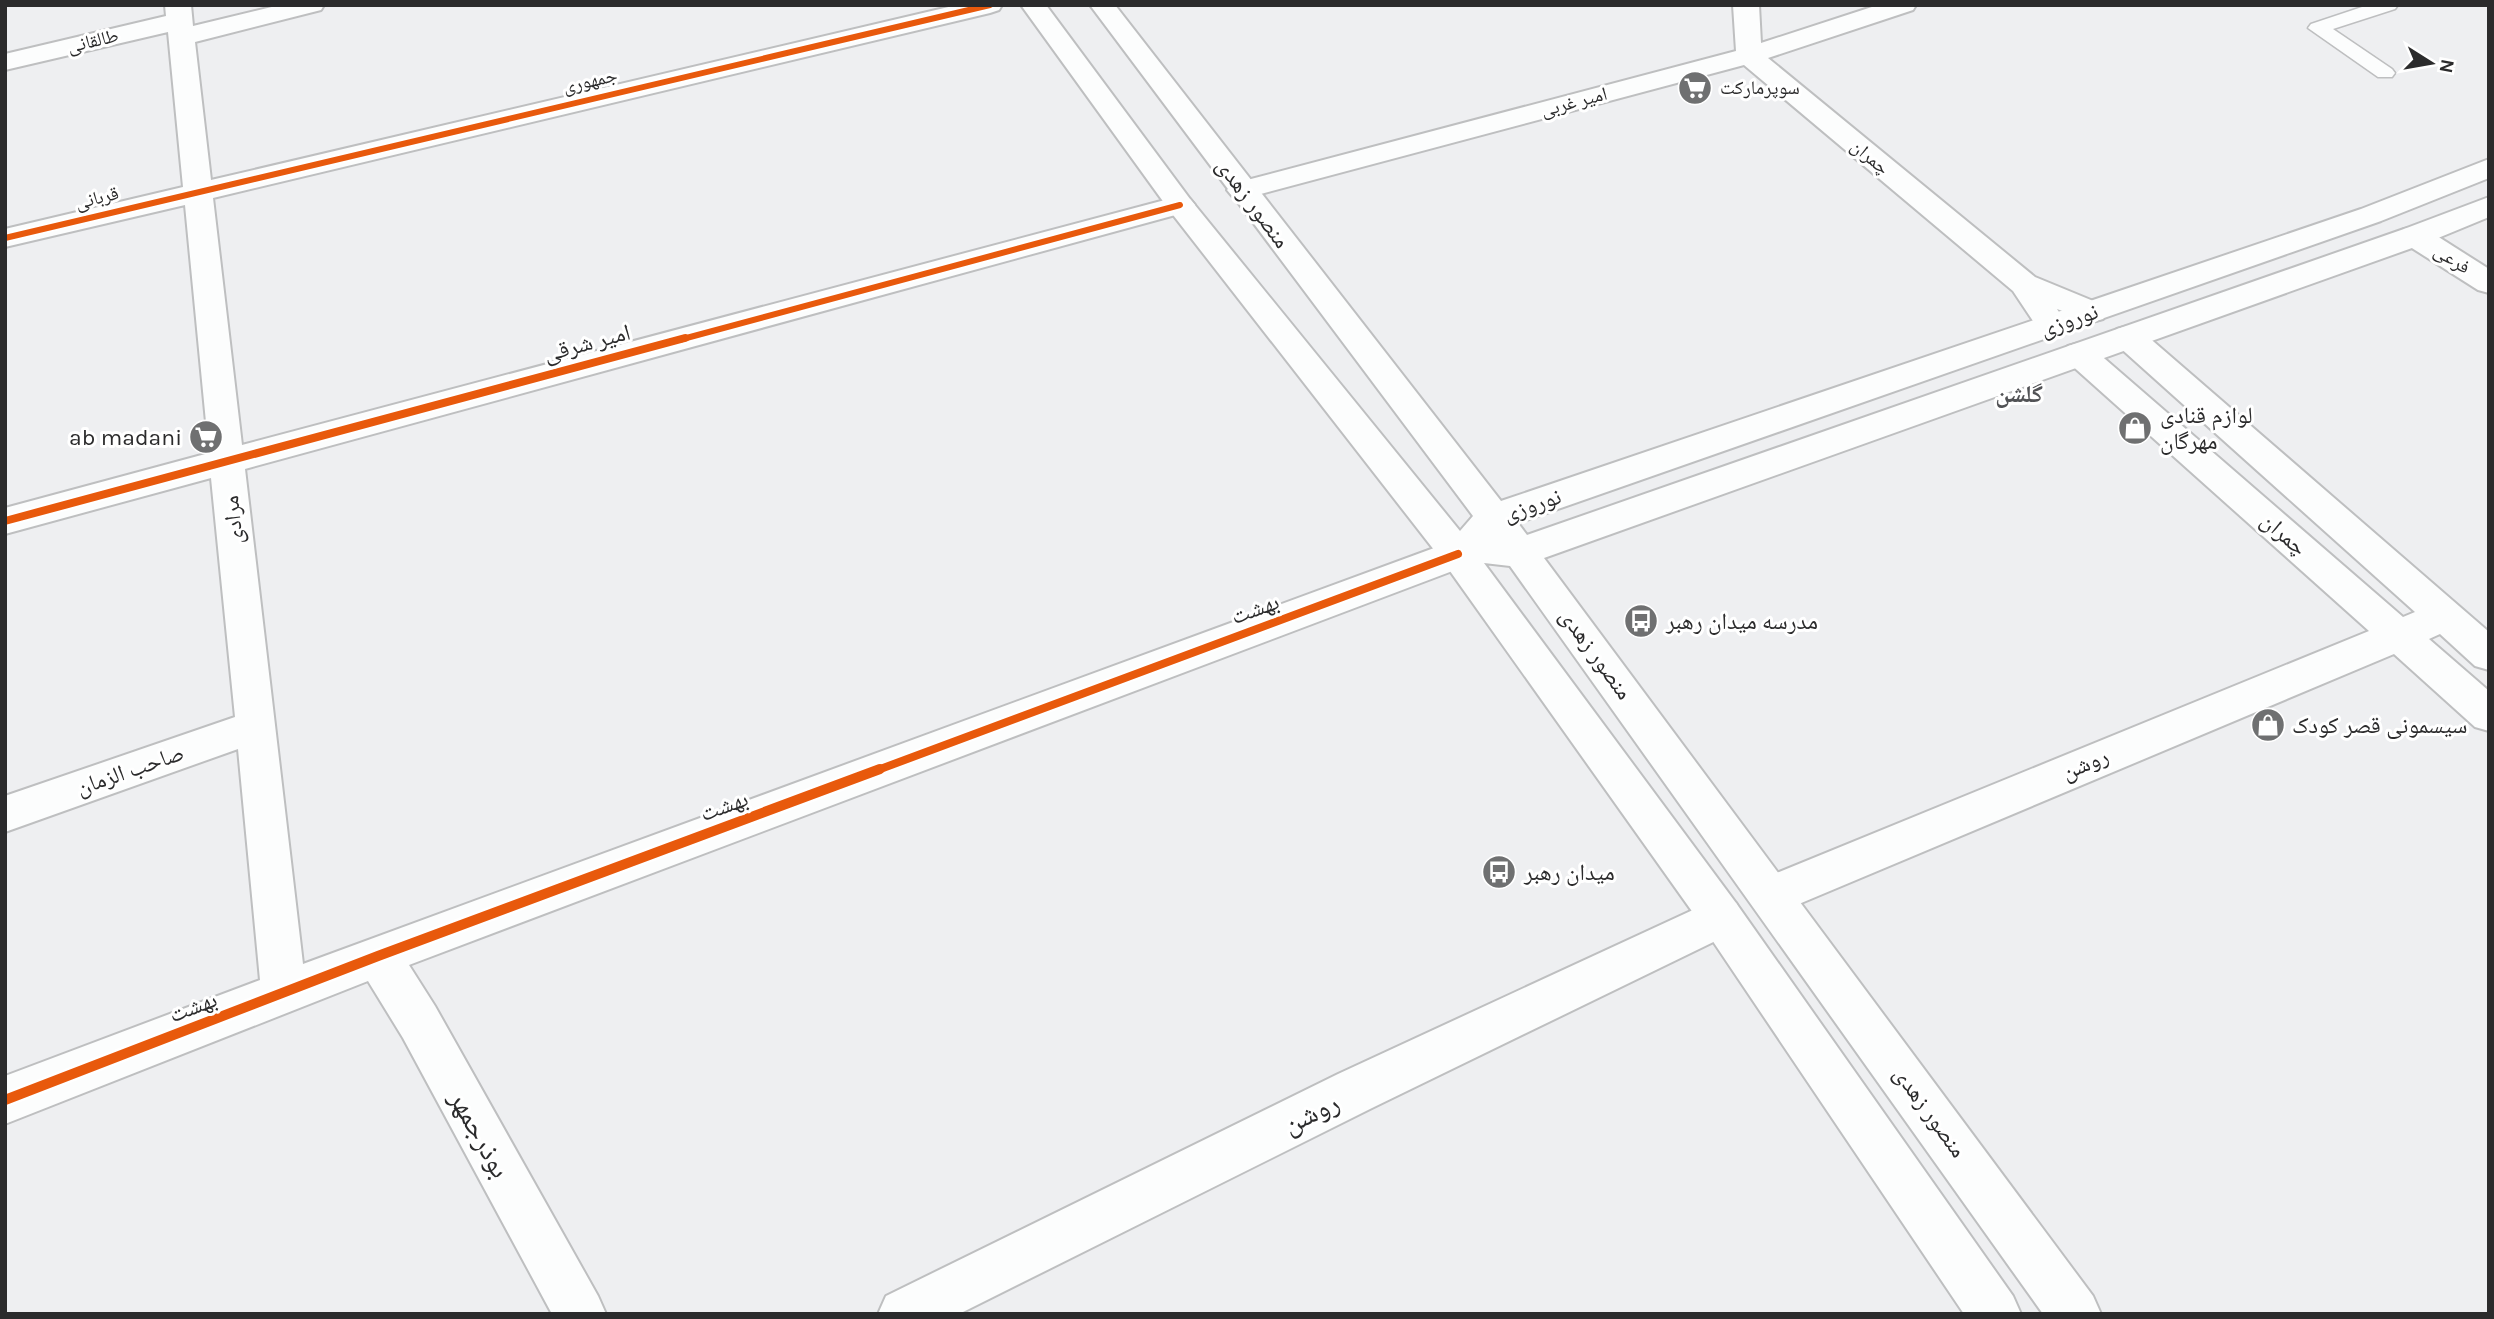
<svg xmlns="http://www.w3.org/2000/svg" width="2494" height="1319" viewBox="0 0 2494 1319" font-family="Karla,'Noto Naskh Arabic',sans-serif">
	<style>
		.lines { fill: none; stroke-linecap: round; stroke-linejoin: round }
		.service-casing { stroke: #bebfc0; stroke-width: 3 }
		.minor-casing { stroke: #bebfc0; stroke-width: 4 }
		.secondary-casing { stroke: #bebfc0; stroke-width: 4 }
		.service { fill: #fcfdfd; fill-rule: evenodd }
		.minor { fill: #fcfdfd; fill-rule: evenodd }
		.secondary { fill: #fcfdfd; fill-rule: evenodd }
		.cycleway-far2-casing { stroke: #fff; stroke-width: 10 }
		.cycleway-far1-casing { stroke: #fff; stroke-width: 12 }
		.cycleway-casing { stroke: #fff; stroke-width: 15 }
		.cycleway-far2 { stroke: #e8590c; stroke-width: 6 }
		.cycleway-far1 { stroke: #e8590c; stroke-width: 8 }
		.cycleway { stroke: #e8590c; stroke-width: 10 }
		.labels { text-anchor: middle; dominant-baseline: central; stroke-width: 6; stroke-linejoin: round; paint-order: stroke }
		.far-street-label { font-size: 19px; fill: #2b2b2c; stroke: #fff }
		.far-poi-label { font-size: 19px; fill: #2b2b2c; stroke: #fff; text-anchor: start }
		.street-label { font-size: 23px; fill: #2b2b2c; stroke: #fff }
		.poi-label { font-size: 23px; fill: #2b2b2c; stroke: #fff; text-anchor: start }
		.neighbourhood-label { font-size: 24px; font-weight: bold; fill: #515255; stroke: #fff }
		.near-street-label { font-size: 28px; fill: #2b2b2c; stroke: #fff }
	</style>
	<rect width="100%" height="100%" fill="#eeeff1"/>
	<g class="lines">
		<g class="service-casing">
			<polygon id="service" points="2368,5 2398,5 2395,9 2333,29 2392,69 2395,73 2392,77 2378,77 2308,28 2311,24"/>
		</g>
		<g class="minor-casing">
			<g id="minor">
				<polygon points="165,5 191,5 193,26 280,5 324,5 321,10 195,42 211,180 957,5 1002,5 999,10 990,13 213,198 242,445 1180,196 1190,199 1195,205 1190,211 245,469 303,964 1445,544 1458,540 1471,544 1476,554 1471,564 409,965 435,1006 598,1296 606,1314 552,1314 403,1038 368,981 5,1124 5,1076 260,980 238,749 5,832 5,796 235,717 211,478 5,534 5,508 209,453 185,205 5,247 5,229 183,187 168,32 5,70 5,54 166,16"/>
				<polygon points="1733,5 1759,5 1761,43 1878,5 1916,5 1913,10 1768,58 2035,277 2103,305 2108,312 2103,319 2092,322 2057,309 2068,326 2063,333 2052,337 2041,333 2013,291 1744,65 1242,199 1232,196 1227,190 1232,184 1736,51"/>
				<polygon points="2415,227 2426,229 2489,269 2489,293 2478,290 2404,243 2400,236 2404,229"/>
				<polygon points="2128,326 2139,329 2489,632 2489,670 2475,666 2440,634 2429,639 2489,691 2489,731 2475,727 2394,654 1787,909 1772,915 1757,909 1750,895 1757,881 2369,631 2068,362 2063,354 2068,346 2079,343 2090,346 2403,617 2415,612 2117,345 2112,337 2117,329"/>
				<polygon points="1721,897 1736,903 1743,917 1736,931 1372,1108 959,1314 878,1314 886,1296 1338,1074"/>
			</g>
		</g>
		<g class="secondary-casing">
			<polygon id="secondary" points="1021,5 1046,5 1190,199 1460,531 1473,516 1090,5 1115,5 1501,501 2361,209 2489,159 2489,178 2381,221 1518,523 1527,535 2404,229 2489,197 2489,217 2426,243 1544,558 2093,1296 2101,1314 2043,1314 1510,566 1484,563 1736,903 2013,1296 2021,1314 1964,1314 1706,931 1445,564 1170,211"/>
		</g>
		<use href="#service" class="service"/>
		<use href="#minor" class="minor"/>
		<use href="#secondary" class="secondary"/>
		<g class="cycleway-far2-casing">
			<g id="cycleway-far2">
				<polyline points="5,238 990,5"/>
				<polyline points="679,340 1180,205"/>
			</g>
		</g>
		<g class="cycleway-far1-casing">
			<g id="cycleway-far1">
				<polyline points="5,521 685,338"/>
				<polyline points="875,771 1458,554"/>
			</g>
		</g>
		<g class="cycleway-casing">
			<polyline id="cycleway" points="5,1100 378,956 880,769"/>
		</g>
		<use href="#cycleway-far2" class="cycleway-far2"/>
		<use href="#cycleway-far1" class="cycleway-far1"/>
		<use href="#cycleway" class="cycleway"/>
	</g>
	<defs>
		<g id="supermarket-disc" transform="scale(1.75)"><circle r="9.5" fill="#6f7071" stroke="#fff"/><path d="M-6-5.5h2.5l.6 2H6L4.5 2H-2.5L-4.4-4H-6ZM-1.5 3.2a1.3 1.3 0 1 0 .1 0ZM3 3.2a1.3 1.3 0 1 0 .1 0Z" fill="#fff"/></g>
		<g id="shop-disc" transform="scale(1.75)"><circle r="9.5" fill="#6f7071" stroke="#fff"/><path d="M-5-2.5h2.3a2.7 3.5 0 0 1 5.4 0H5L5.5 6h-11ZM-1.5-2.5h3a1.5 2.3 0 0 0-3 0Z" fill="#fff"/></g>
		<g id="bus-disc" transform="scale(1.75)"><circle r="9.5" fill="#6f7071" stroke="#fff"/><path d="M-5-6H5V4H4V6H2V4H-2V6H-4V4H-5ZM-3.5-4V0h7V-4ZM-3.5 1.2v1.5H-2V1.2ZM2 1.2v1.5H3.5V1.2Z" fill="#fff"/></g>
	</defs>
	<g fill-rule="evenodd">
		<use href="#supermarket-disc" x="1695" y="88"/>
		<use href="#shop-disc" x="2135" y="428"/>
		<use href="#supermarket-disc" x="206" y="437"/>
		<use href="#bus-disc" x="1641" y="621"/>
		<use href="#shop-disc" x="2268" y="725"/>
		<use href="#bus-disc" x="1499" y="872"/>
	</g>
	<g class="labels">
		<g class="far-street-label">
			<text transform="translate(93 41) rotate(-13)">طالقانی</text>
			<text transform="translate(590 81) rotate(-13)">جمهوری</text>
			<text transform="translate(1574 102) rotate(-15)">امیر غربی</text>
			<text transform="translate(1870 157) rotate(40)">چمران</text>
			<text transform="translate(97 198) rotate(-14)">قربانی</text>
			<text transform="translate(2452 259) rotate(32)">فرعی</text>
		</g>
		<g class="far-poi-label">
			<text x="1720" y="88">سوپرمارکت</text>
		</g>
		<g class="street-label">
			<text transform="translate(1253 203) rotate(53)">منصور زهدی</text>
			<text transform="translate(2069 320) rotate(-19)">نوروزی</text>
			<text transform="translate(587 343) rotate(-15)">امیر شرقی</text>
			<text transform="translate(1532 505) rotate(-19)">نوروزی</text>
			<text transform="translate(233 520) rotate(-96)">مرادی</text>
			<text transform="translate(2284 534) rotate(41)">چمران</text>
			<text transform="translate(1255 609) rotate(-20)">بهشت</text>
			<text transform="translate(1596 654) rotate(54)">منصور زهدی</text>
			<text transform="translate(2085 764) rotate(-23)">روشن</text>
			<text transform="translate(130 770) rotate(-19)">صاحب الزمان</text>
			<text transform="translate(724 806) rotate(-20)">بهشت</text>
			<text transform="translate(193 1007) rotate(-21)">بهشت</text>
			<text transform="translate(1930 1112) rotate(54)">منصور زهدی</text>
		</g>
		<g class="poi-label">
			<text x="2160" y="415">لوازم قنادی<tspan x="2160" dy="26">مهرگان</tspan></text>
			<text x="182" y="437" text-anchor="end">ab madani</text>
			<text x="1666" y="621">مدرسه میدان رهبر</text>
			<text x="2292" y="725">سیسمونی قصر کودک</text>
			<text x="1524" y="872">میدان رهبر</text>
		</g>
		<g class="neighbourhood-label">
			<text x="2019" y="394">گلشن</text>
		</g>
		<g class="near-street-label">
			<text transform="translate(1311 1113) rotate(-26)">روشن</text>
			<text transform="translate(480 1134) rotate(61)">بوذرجمهر</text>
		</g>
	</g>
	<rect width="2494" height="1319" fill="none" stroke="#2b2b2c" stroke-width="14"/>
	<g transform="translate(2431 63) rotate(101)" stroke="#ffffff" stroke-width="5" paint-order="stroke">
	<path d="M0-5L12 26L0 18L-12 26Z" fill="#2b2b2c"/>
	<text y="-10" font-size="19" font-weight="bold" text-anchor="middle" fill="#2b2b2c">N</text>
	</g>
</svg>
